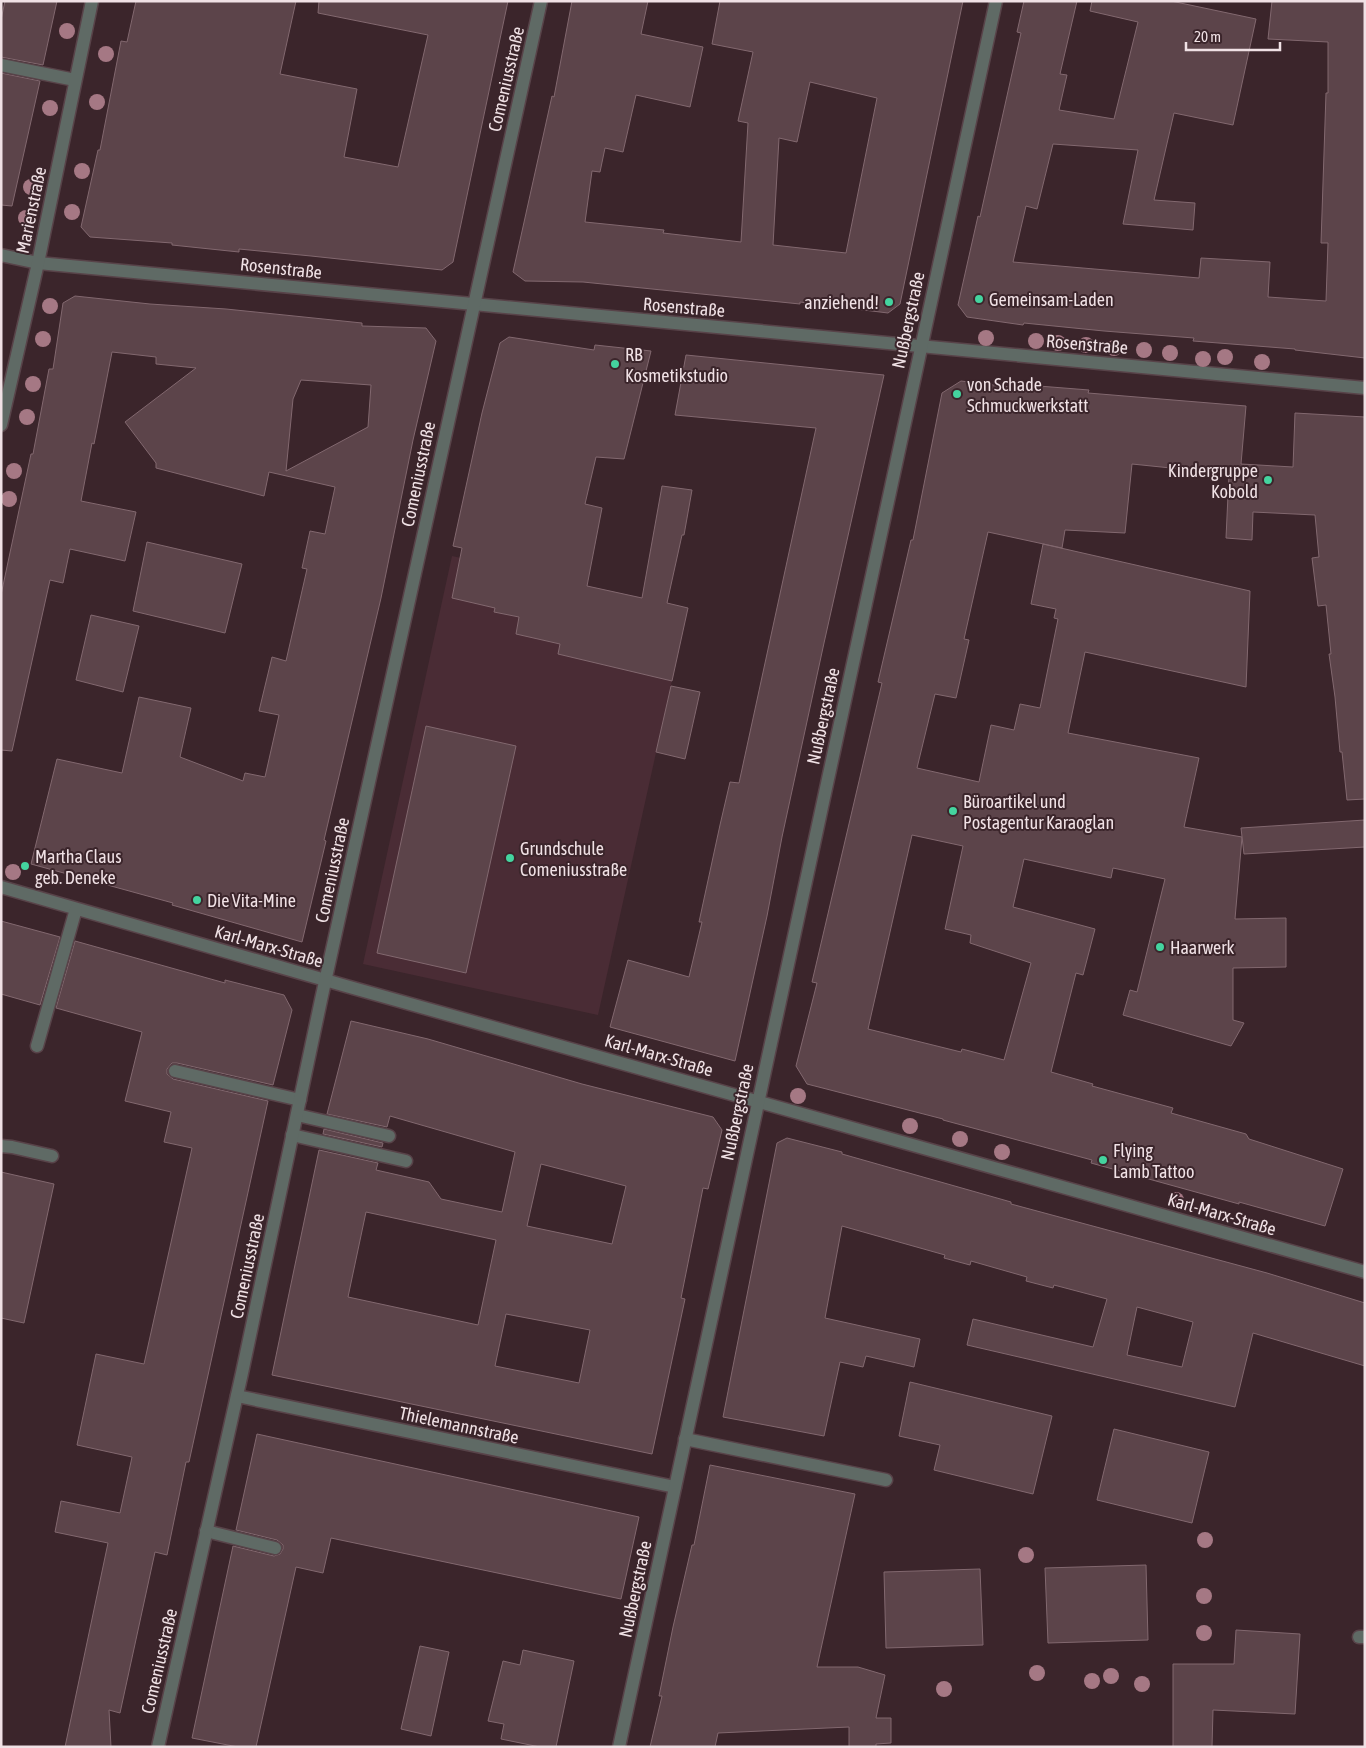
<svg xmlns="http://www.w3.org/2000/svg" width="1366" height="1748" viewBox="0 0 1366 1748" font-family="'Asap Condensed',sans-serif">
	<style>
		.built { fill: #4a2c35 }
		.building { fill: #5c444a; stroke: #82686f; fill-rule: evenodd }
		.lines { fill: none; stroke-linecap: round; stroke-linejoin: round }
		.minor-casing { stroke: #584349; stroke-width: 15 }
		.minor { stroke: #5f6a65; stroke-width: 12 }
		.tree { fill: #a57884 }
		.poi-dot { fill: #44d49f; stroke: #3b252b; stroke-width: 2 }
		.labels { text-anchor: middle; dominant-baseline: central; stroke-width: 4; stroke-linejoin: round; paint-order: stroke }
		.street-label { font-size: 18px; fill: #f0e1e5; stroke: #3b252b }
		.poi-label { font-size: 18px; fill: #f0e1e5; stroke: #3b252b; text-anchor: start }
	</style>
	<rect width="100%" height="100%" fill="#3b252b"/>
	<polygon class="built" points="452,556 688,608 598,1015 363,964"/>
	<g class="building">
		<polygon points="5,1 57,1 43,65 1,57 1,20"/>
		<polygon points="136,1 296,1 280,74 357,89 344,157 398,167 428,35 318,13 319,1 508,1 453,262 442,270 311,256 239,249 239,252 172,245 172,243 90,237 81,227 98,150 100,150 121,41 127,42"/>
		<path d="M572,1H648L641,34L703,47L690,107L636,95L623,152L605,148L600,172L592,171L585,222L664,230L663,233L741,242L748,123L738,121L753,52L712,44L720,1H963L900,304L888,313L800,302V304L583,282L525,281L513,272L552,96L554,97ZM810,82L877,98L846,253L773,245L779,138L797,142Z"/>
		<polygon points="1024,1 1077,1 1060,74 1067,75 1059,110 1114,119 1138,22 1090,11 1092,1 1171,1 1256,19 1233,125 1174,113 1154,200 1195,203 1193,230 1123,224 1138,150 1053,144 1037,209 1026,206 1013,262 1199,278 1201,258 1270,262 1268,297 1326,301 1328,243 1321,243 1326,93 1328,93 1328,42 1268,39 1272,1 1365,1 1365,358 1295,350 1295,349 1193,341 1194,338 1104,331 1024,323 1023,325 967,317 958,305 978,216 980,217 1021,33 1017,32"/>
		<polygon points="1,73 40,81 12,206 1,205"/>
		<path d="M75,296L150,304L226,309L362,323V326L426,328L436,341L413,440L381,598L324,840L326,841L302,942L172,905L173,903L31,864L57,759L122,773L139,697L191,708L180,757L243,781L245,773L265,777L279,715L259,711L272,657L286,661L307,569L302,568L310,531L325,534L335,487L269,472L264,496L156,468V463L125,422L196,368L156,364V357L112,352L94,444L92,443L81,501L136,512L125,561L70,549L63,583L50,580L12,751L1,750V595L31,454H33L49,369H53L63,303ZM301,380L371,385L368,427L286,471L293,399Z"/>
		<polygon points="509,337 594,350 595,345 651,351 624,459 596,457 585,504 602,508 587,586 642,598 662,486 692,490 684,535 682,535 667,603 688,608 672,681 558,654 560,644 516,634 519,617 494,612 495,608 452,598 462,548 453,546 482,413 500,343"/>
		<polygon points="686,355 884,375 824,643 782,837 767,916 735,1061 610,1027 628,960 689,977 702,922 699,922 720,825 730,782 739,783 816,428 675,415"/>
		<path d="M961,381L1026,389V385L1089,390L1088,393L1246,406L1241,464L1293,467L1295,413L1365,417V799L1347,800L1342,752H1340L1335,697L1329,654H1331L1326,605L1318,606L1312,558L1319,557L1315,515L1253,512L1252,540L1226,538L1229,474L1132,464L1125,533L1065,530L1062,548L988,532L964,639L969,640L956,698L935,694L917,768L979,782L991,725L1014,730L1020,704L1040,708L1058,619L1054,618L1056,609L1031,604L1043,544L1250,591L1246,687L1085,652L1068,733L1199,758L1184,827L1242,837L1235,919L1286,918V967L1233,968V1020L1244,1023L1231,1046L1123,1015L1130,990L1137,992L1165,879L1113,868L1111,878L1024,859L1013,907L1095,929L1083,975L1076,973L1051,1072L1093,1084L1092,1086L1173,1108L1171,1113L1246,1134L1249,1139L1343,1169L1325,1226L1239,1202V1204L1091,1163L1092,1160L943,1120V1119L807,1084L796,1066L817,983L812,982L882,683L878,682L911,540H913L942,393ZM912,835L963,846L945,929L971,935L970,943L1031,963L1004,1060L962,1049L961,1052L868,1029Z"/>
		<polygon points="147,542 242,564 225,633 133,611"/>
		<polygon points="91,615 139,626 123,692 76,680"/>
		<polygon points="671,686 700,692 685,759 656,752"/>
		<polygon points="426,726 516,746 466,973 377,953"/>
		<polygon points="1365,820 1365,847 1244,854 1241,828"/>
		<polygon points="1,921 60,937 40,1005 1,994"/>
		<polygon points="75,941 225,983 225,980 284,995 292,1010 273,1085 177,1063 172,1063 167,1069 167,1074 173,1079 268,1101 189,1462 186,1462 167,1555 155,1552 120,1713 109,1710 111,1747 65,1747 108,1543 55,1532 61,1501 120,1513 132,1457 77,1445 96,1354 144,1364 192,1148 164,1142 171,1112 125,1101 142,1032 56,1008"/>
		<path d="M351,1021L428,1039L582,1084L713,1117L722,1130L708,1189L703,1188L681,1298L685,1299L652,1454L272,1375L319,1150L378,1163L376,1170L429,1182L441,1199L502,1212L515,1152L390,1116L387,1127L327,1114ZM541,1164L626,1186L612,1244L527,1226ZM366,1212L496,1240L478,1325L348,1297ZM506,1314L590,1330L579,1383L495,1366Z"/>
		<polygon points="324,1129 383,1143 382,1147 323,1134"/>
		<path d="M787,1138L842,1152V1154L1011,1202V1204L1267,1273L1365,1303V1366L1253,1333L1235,1407L967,1345L973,1319L1093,1347L1107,1299L1054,1285L1053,1288L1026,1281L1027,1277L971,1261L970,1265L944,1258L945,1255L842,1226L825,1318L920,1339L914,1367L866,1356L863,1367L840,1362L824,1436L723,1417L777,1143ZM1137,1307L1193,1322L1182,1367L1127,1355Z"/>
		<polygon points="1,1172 54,1184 24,1323 1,1318"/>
		<polygon points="910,1382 1052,1416 1033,1494 934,1470 940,1445 899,1436"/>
		<polygon points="1114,1429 1209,1452 1192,1523 1097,1500"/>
		<polygon points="257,1434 639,1517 621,1599 331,1538 323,1573 296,1567 256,1747 238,1747 192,1738 233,1546 274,1556 280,1554 283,1549 283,1545 277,1540 236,1530"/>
		<polygon points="710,1465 855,1494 817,1667 858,1667 885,1675 876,1718 891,1718 891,1743 876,1744 876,1747 849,1747 849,1727 718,1733 715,1747 650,1747 662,1696 659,1696 673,1627 692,1545 694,1545"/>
		<polygon points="1146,1565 1148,1640 1048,1643 1045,1568"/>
		<polygon points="980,1569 983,1645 886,1648 884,1572"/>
		<polygon points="1236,1630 1300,1634 1295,1714 1213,1710 1212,1747 1173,1747 1173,1664 1234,1664"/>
		<polygon points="420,1646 449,1652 431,1736 401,1729"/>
		<polygon points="523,1650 574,1661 556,1747 540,1747 501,1739 504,1724 488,1721 503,1661 520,1665"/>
	</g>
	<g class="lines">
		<g class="minor-casing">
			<g id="minor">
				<polyline points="1,65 75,80"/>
				<polyline points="1,255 38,263 1365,388"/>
				<polyline points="1,425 38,263 92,1"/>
				<polyline points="1,887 346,986 1365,1272"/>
				<polyline points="37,1046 76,909"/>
				<polyline points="175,1071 300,1100"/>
				<polyline points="297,1115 389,1136"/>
				<polyline points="292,1135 406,1161"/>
				<polyline points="1,1146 12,1147 52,1156"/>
				<polyline points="237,1396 675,1487"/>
				<polyline points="685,1439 886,1480"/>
				<polyline points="206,1531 275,1548"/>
				<polyline points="1359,1637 1365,1637"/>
				<polyline points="158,1747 242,1373 321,1000 541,1"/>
				<polyline points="619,1747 996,1"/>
			</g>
		</g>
		<use href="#minor" class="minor"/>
	</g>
	<g class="tree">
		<circle cx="67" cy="31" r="8"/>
		<circle cx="106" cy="54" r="8"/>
		<circle cx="97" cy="102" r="8"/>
		<circle cx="50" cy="108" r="8"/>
		<circle cx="82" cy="171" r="8"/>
		<circle cx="31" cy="187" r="8"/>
		<circle cx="72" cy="212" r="8"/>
		<circle cx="26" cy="218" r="8"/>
		<circle cx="50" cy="306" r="8"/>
		<circle cx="986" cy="338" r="8"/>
		<circle cx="43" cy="339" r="8"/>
		<circle cx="1036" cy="341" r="8"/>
		<circle cx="1058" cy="343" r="8"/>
		<circle cx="1086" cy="345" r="8"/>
		<circle cx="1114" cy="348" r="8"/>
		<circle cx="1144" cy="350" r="8"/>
		<circle cx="1170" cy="353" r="8"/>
		<circle cx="1225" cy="357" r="8"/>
		<circle cx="1203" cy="359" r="8"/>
		<circle cx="1262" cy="362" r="8"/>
		<circle cx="33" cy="384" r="8"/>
		<circle cx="27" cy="417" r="8"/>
		<circle cx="14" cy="471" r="8"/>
		<circle cx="9" cy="499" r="8"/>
		<circle cx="13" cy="872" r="8"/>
		<circle cx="798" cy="1096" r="8"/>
		<circle cx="910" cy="1126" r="8"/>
		<circle cx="960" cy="1139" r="8"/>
		<circle cx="1002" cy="1152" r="8"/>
		<circle cx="1176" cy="1200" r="8"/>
		<circle cx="1205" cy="1540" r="8"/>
		<circle cx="1026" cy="1555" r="8"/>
		<circle cx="1204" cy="1596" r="8"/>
		<circle cx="1204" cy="1633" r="8"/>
		<circle cx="1037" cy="1673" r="8"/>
		<circle cx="1111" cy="1676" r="8"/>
		<circle cx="1092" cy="1681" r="8"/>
		<circle cx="1142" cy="1684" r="8"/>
		<circle cx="944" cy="1689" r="8"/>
	</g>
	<g class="poi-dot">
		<circle cx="979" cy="299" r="5"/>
		<circle cx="889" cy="302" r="5"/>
		<circle cx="615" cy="364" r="5"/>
		<circle cx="957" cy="394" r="5"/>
		<circle cx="1268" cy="480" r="5"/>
		<circle cx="953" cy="811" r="5"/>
		<circle cx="510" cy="858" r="5"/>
		<circle cx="25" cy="866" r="5"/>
		<circle cx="197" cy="900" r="5"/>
		<circle cx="1160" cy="947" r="5"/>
		<circle cx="1103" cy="1160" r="5"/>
	</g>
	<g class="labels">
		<g class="street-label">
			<text transform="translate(506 79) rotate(-77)">Comeniusstraße</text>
			<text transform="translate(31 210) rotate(-78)">Marienstraße</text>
			<text transform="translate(281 268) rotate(6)">Rosenstraße</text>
			<text transform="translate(684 307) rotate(5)">Rosenstraße</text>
			<text transform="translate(908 320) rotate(-78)">Nußbergstraße</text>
			<text transform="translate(1087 344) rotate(5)">Rosenstraße</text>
			<text transform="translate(418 474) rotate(-78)">Comeniusstraße</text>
			<text transform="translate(823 716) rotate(-78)">Nußbergstraße</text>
			<text transform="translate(332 870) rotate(-78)">Comeniusstraße</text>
			<text transform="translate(269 946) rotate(16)">Karl-Marx-Straße</text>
			<text transform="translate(659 1055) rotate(16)">Karl-Marx-Straße</text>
			<text transform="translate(737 1112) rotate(-78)">Nußbergstraße</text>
			<text transform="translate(1222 1214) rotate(16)">Karl-Marx-Straße</text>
			<text transform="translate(247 1266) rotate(-78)">Comeniusstraße</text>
			<text transform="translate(459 1425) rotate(12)">Thielemannstraße</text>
			<text transform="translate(635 1589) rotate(-78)">Nußbergstraße</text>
			<text transform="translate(159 1661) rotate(-77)">Comeniusstraße</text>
		</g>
		<g class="poi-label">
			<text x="989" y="299">Gemeinsam-Laden</text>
			<text x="879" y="302" text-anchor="end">anziehend!</text>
			<text x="625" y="354">RB<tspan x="625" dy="21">Kosmetikstudio</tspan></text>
			<text x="967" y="384">von Schade<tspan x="967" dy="21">Schmuckwerkstatt</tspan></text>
			<text x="1258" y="470" text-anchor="end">Kindergruppe<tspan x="1258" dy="21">Kobold</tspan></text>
			<text x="963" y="801">Büroartikel und<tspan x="963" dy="21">Postagentur Karaoglan</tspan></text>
			<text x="520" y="848">Grundschule<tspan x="520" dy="21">Comeniusstraße</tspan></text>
			<text x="35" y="856">Martha Claus<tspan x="35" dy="21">geb. Deneke</tspan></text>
			<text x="207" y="900">Die Vita-Mine</text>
			<text x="1170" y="947">Haarwerk</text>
			<text x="1113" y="1150">Flying<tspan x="1113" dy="21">Lamb Tattoo</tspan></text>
		</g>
	</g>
	<rect width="1366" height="1748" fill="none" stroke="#f0e1e5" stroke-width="5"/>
	<path d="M1186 42v8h94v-8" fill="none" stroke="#f0e1e5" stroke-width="2.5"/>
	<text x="1194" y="42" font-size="15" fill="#f0e1e5" stroke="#3b252b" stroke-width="4" paint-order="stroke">20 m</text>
</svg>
